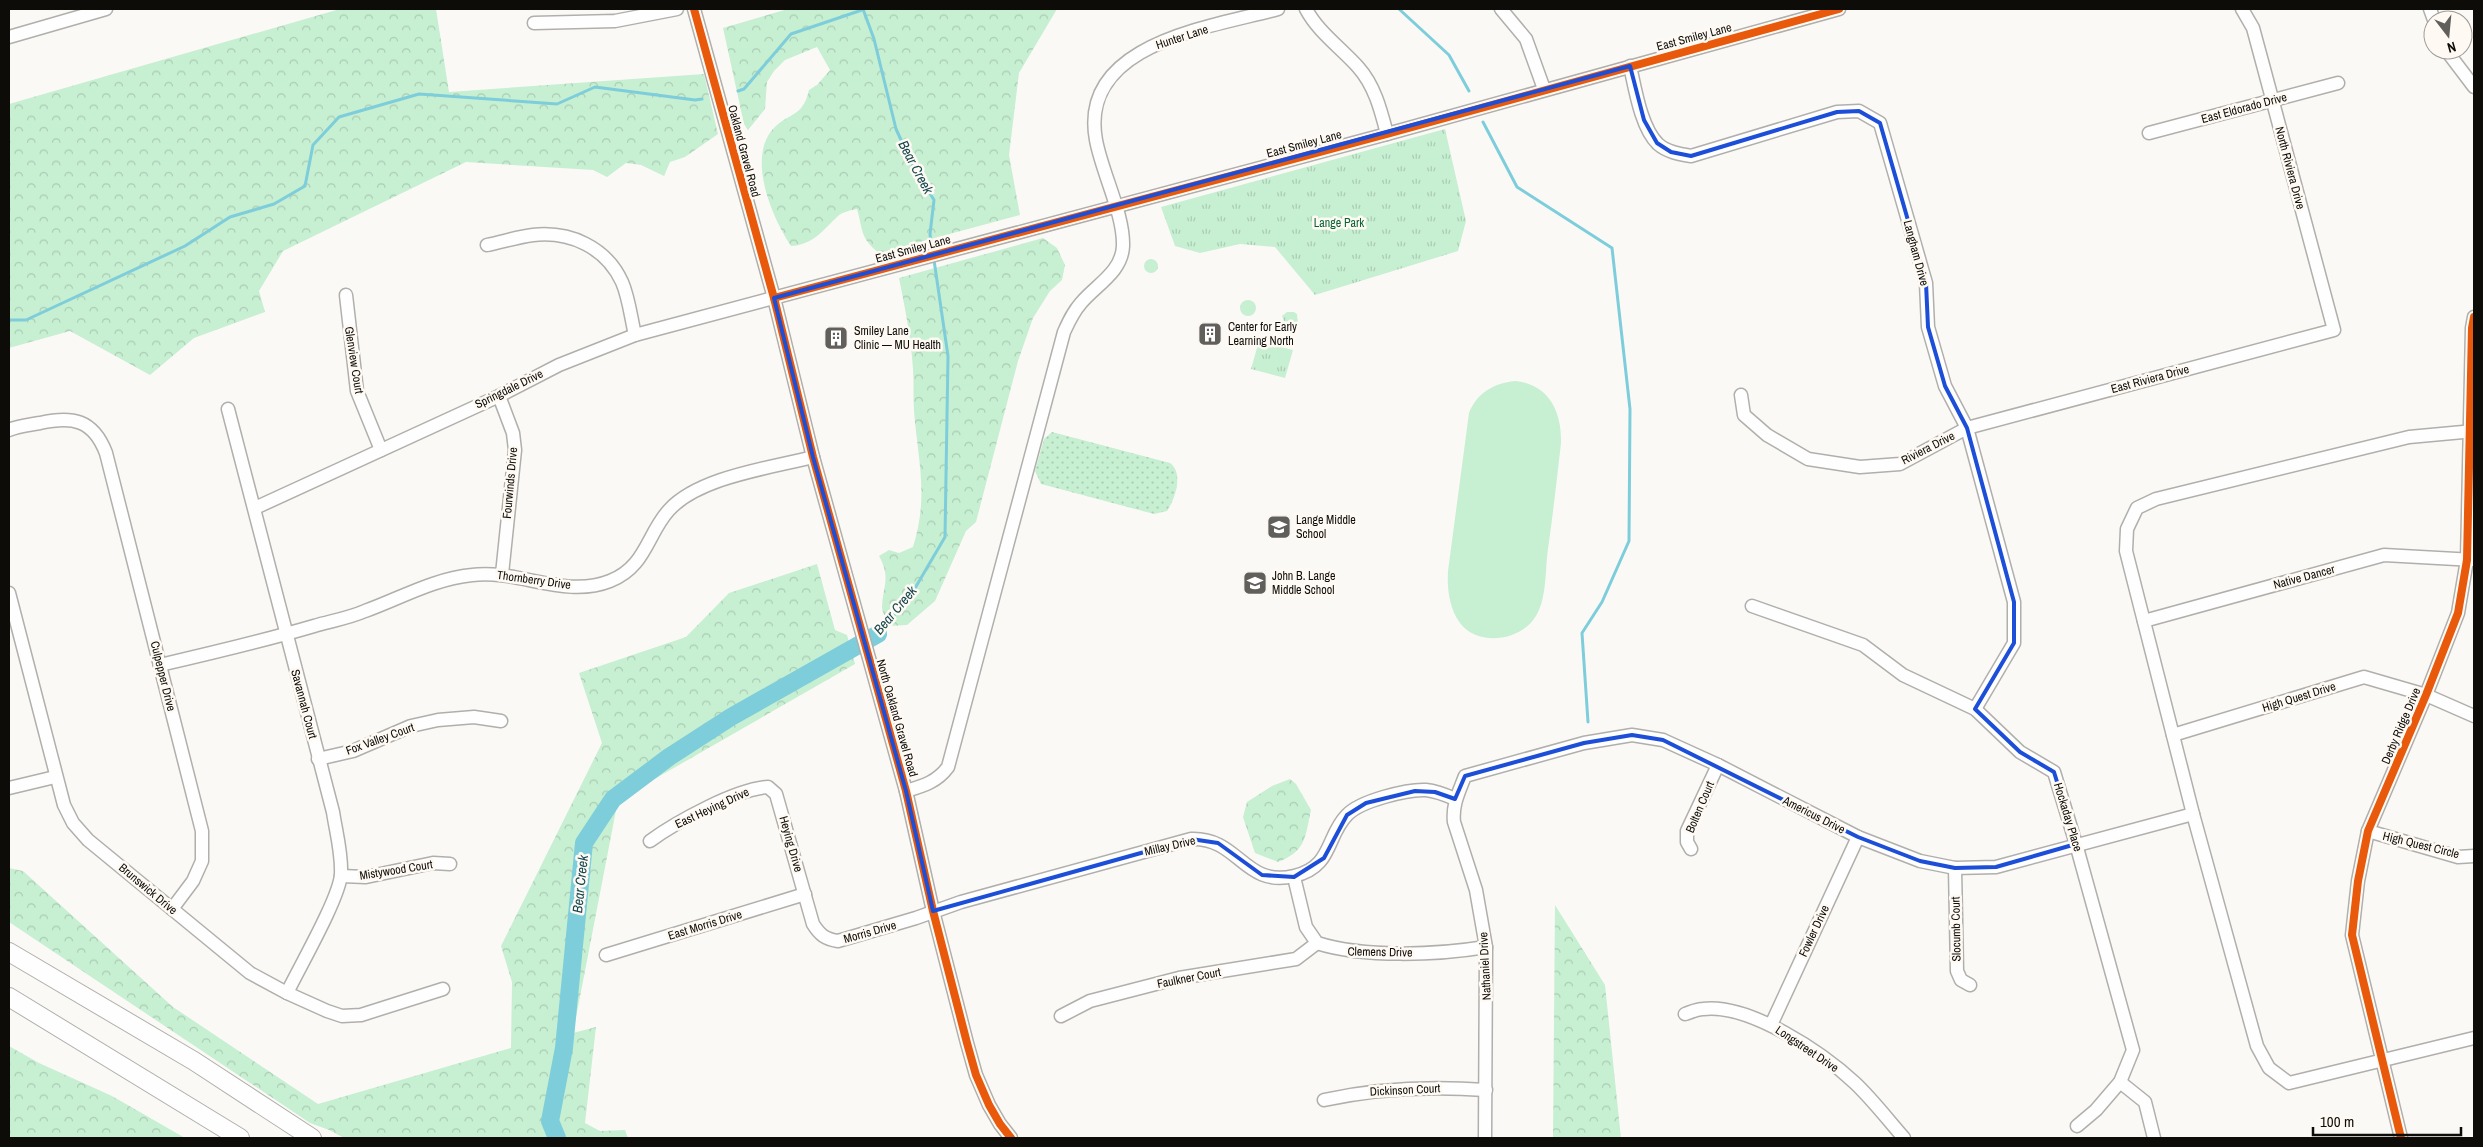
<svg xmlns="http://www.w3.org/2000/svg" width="2483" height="1147" viewBox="0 0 2483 1147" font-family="'Archivo Narrow',sans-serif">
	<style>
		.grass { fill: url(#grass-dots) }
		.forest { fill: url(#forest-crowns) }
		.park { fill: url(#park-tufts) }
		.pitch { fill: #c7efd2 }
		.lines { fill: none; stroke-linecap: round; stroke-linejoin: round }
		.stream { stroke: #7ecddb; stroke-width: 3 }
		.river { stroke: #7ecddb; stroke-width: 18 }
		.minor-casing { stroke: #b1afac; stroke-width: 15 }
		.highway-casing { stroke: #b1afac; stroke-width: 20 }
		.minor { stroke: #fefefe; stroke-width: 12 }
		.highway { stroke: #fefefe; stroke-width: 18 }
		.cycleway-casing { stroke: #fefaf3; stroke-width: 11 }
		.cycleway { stroke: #e8590c; stroke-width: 8 }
		.marked { fill: none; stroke: #1d4ed8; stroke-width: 4; stroke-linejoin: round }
		.labels { text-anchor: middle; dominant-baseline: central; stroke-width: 5; stroke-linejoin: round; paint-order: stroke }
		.street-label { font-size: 12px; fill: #0e0c09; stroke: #fefaf3 }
		.park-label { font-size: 12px; fill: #056235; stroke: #fefaf3 }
		.poi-label { font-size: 12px; fill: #0e0c09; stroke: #fefaf3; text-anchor: start }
		.water-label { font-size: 14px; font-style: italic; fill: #174851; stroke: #fefaf3 }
	</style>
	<defs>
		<pattern id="grass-dots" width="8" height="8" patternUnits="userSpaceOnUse" patternTransform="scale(1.25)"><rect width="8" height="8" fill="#c7efd2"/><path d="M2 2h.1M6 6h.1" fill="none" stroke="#aaccb3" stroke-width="1.8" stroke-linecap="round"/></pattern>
		<pattern id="forest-crowns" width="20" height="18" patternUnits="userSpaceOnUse" patternTransform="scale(1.25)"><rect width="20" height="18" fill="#c7efd2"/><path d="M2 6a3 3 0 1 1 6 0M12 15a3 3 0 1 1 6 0" fill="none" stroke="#aaccb3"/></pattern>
		<pattern id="park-tufts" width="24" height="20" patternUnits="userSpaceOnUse" patternTransform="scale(1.25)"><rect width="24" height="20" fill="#c7efd2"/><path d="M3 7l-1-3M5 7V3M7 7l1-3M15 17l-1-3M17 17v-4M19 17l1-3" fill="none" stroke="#aaccb3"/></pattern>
	</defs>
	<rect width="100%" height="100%" fill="#fbf9f6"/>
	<path class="grass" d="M1052,432L1170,463C1184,473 1175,499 1167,511L1154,514L1041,484L1035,471L1044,439Z"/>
	<g class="forest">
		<polygon points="340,9 436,9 449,92 704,74 718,134 685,157 670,162 664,176 641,165 626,163 607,177 593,170 466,162 283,251 259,291 265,312 194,338 150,375 70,331 9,348 9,104"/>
		<path d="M788,9H1057L1019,73L1009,155L1020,215L879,253C860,238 863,230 857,209C851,210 843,212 838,216C823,230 813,245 791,246C772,218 744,153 777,125C793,112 803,115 809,90L817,85L830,70L817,47L785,60L774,71L767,82L765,109L748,130L744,124L723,28Z"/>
		<path d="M1043,238L1057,248L1065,265L1062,280L1050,291L1033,318L1018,361L976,522L966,531L935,601L907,625L889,626C887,621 882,613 882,607C883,585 891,578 879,556L889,550L899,553L913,547C929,496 918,461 914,411C913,397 914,383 913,369C911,338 905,308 899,278Z"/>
		<polygon points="817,564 835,630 847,635 855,664 618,800 573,1033 596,1027 585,1123 600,1131 625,1130 628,1138 344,1138 329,1130 310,1123 9,922 9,868 23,871 173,1007 318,1104 511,1048 512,982 501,946 602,743 579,673 686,637 729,593"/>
		<path d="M1290,779L1296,784L1311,810C1305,838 1306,851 1278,862L1255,853L1243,817L1247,802L1272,786Z"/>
		<polygon points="1555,905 1605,985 1621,1138 1553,1138"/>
		<polygon points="9,1046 39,1063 112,1096 185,1138 9,1138"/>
	</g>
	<g class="park">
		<polygon points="1445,129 1466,221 1458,251 1315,295 1275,247 1240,244 1200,253 1175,246 1161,207"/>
		<circle cx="1151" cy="266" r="7"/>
		<circle cx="1248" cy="308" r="8"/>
		<polygon points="1287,312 1294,312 1297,314 1298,324 1284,321 1282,316"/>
		<polygon points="1259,341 1293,350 1285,378 1251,369"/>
	</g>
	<path class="pitch" d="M1515,381C1549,384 1562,412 1561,443C1557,478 1553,514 1548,549C1545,570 1547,598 1536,616C1521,641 1478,647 1460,623C1449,608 1447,588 1448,571L1469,413C1477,393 1494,383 1515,381Z"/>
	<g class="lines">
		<g class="stream">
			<polyline points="863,9 874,39 896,129 913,166 934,200 930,234 932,251"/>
			<polyline points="1399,9 1449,55 1469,91"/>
			<polyline points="738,91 744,89 791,34 862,10"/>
			<polyline points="1483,122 1517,187 1612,248 1630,409 1629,541 1602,602 1582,633 1588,722"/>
			<polyline points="9,320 26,320 185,246 230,217 274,204 305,186 313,145 339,117 419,94 557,104 595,87 695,100 702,99"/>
			<polyline points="878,634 911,595 945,537 948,356 934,260"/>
		</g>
		<polyline class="river" points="557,1138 550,1121 564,1048 584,843 613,799 669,757 731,717 878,634"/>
		<g class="minor-casing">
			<g id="minor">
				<polyline points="694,9 774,298 813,457 906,791 933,911 967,1043 976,1075 989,1105 1000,1124 1011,1138"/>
				<path d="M1306,9C1318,32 1341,48 1358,67C1375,86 1381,111 1387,134"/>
				<polyline points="1501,9 1526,39 1544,89"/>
				<polyline points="2430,9 2434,20"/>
				<polyline points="534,23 615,21 677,9"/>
				<polyline points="9,37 106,9"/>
				<polyline points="2446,50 2474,87"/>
				<path d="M1630,66C1635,88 1641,128 1658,144C1667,152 1679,154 1691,156L1837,112L1859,111L1880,123L1926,283L1928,327L1945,386L1967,428L2014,602V643L1975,709"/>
				<polyline points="2149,133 2338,83"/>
				<path d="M487,245C502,242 517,237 533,235C570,231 606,247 622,282C629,298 631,318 635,335"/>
				<polyline points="346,295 357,391 381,450"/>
				<polyline points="1741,395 1744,415 1767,435 1808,459 1860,467 1900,464 1967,428 2334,330 2263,65 2253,28 2242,9"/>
				<polyline points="499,396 513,433 515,450 502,574"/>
				<path d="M228,409L333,812C336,832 342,853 341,874C340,897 299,968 287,993"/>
				<path d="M9,430C18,426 29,425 40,423C72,416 93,419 106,453L202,831V861L193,881L172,909"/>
				<polyline points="2474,431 2409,437 2156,499 2137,508 2127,529 2126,551 2193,814 2257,1046 2269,1068 2289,1083 2474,1038"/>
				<polyline points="255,508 499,396 559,365 635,335 1387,134 1839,9"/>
				<polyline points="9,593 64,805 73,823 88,840 250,973 287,993 327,1011 342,1016 361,1015 443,989"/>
				<polyline points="1752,606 1863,645 1903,675 1975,709 2020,752 2054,772 2076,844 2133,1050 2120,1082 2096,1110 2077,1126"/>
				<polyline points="2144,621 2384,555 2474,560"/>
				<path d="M160,665C212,653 263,641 314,626C331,621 349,618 365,611C401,598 433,579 472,575C518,569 565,599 610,581C646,567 647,534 669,510C699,477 770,468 813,457"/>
				<polyline points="2173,735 2364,677 2426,695 2474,716"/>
				<polyline points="318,759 353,751 411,726 438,720 474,717 501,721"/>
				<polyline points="9,788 55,777"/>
				<path d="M906,791C923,786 937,782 948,767L1064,332C1069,321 1073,312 1081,303C1096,285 1122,272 1123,246C1124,214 1102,173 1096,140C1078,43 1212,27 1278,9"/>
				<polyline points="2368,831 2458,857 2474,856"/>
				<path d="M650,841C676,822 736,789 768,787L776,794L813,924C820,935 825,939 838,941L916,918L961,902L1191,839C1239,837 1244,888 1294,876C1333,867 1326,836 1347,815C1360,801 1407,789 1426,790C1436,791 1446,795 1455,799"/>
				<polyline points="1691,849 1687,842 1687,831 1718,765"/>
				<polyline points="1955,868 1957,971 1961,980 1970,985"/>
				<polyline points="341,876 366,877 433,863 450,864"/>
				<path d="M1294,877L1306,927L1317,943C1364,958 1437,955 1486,947"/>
				<polyline points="606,955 805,894"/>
				<path d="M1685,1014C1691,1012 1697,1009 1703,1009C1749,1003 1823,1053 1855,1083C1873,1100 1888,1120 1904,1138"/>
				<polyline points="1061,1016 1090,1001 1179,978 1296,959 1317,943"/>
				<polyline points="1771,1025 1858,837"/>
				<polyline points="2120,1082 2145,1102 2154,1138"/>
				<path d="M1324,1100C1378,1088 1431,1086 1486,1090"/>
				<path d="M1485,1138L1486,947L1476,890L1454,822C1452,805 1459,792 1465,776L1584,743L1632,735L1663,740L1718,765L1858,837L1920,861L1955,868L1996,867L2193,814"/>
				<polyline points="2401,1138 2352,935 2358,881 2368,831 2426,695 2458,613 2467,560 2472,328 2474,317"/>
			</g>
		</g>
		<g class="highway-casing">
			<g id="highway">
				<polyline points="9,952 194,1061 312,1138"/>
				<polyline points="9,997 240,1138"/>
			</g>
		</g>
		<use href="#minor" class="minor"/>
		<use href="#highway" class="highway"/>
		<g class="cycleway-casing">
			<g id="cycleway">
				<polyline points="694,9 774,298 813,457 906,791 933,911 967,1043 976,1075 989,1105 1000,1124 1011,1138"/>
				<polyline points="774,298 1387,134 1839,9"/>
				<polyline points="2401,1138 2352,935 2358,881 2368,831 2426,695 2458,613 2467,560 2472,328 2474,317"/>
			</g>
		</g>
		<use href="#cycleway" class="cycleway"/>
	</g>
	<path class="marked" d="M1630,66L1644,120L1657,143L1671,152L1691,156L1837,112L1859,111L1880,123L1926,283L1928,327L1945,386L1967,428L2014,602V643L1975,709L2020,752L2054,772L2076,844L1996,867L1955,868L1920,861L1858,837L1663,740L1632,735L1584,743L1465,776L1455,799L1435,792L1415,791L1366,803L1347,815L1324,858L1294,877L1262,875L1218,843L1191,839L933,911L906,791L813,457L774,298Z"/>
	<defs>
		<g id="building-square" transform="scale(1.25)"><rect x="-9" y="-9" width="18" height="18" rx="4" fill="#615f5c" stroke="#fefaf3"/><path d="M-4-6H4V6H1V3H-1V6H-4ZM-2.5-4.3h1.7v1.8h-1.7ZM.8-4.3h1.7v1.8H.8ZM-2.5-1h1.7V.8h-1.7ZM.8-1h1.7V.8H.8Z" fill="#fff"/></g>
		<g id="school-square" transform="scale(1.25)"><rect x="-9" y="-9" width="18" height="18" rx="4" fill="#615f5c" stroke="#fefaf3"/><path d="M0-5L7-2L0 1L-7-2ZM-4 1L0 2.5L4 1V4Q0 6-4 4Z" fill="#fff"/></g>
	</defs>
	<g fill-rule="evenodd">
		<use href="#building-square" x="1210" y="334"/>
		<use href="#building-square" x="836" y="338"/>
		<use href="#school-square" x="1279" y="527"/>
		<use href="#school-square" x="1255" y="583"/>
	</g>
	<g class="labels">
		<g class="street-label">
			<text transform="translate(1182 37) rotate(-18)">Hunter Lane</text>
			<text transform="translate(1694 37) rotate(-15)">East Smiley Lane</text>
			<text transform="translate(2244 108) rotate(-15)">East Eldorado Drive</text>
			<text transform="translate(1304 144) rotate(-15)">East Smiley Lane</text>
			<text transform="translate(744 151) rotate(75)">Oakland Gravel Road</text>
			<text transform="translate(2290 168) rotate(75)">North Riviera Drive</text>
			<text transform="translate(913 249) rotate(-15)">East Smiley Lane</text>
			<text transform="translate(1916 253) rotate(75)">Langham Drive</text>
			<text transform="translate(354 360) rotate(81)">Glenview Court</text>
			<text transform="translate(2150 379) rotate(-15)">East Riviera Drive</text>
			<text transform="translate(509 389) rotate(-26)">Springdale Drive</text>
			<text transform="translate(1928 448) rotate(-27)">Riviera Drive</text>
			<text transform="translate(510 483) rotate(-85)">Fourwinds Drive</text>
			<text transform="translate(2304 577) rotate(-15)">Native Dancer</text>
			<text transform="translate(534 580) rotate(8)">Thornberry Drive</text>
			<text transform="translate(163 676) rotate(76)">Culpepper Drive</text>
			<text transform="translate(2299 697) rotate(-17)">High Quest Drive</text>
			<text transform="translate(304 704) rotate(75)">Savannah Court</text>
			<text transform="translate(897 718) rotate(74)">North Oakland Gravel Road</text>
			<text transform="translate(2401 726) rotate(-67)">Derby Ridge Drive</text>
			<text transform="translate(380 739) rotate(-20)">Fox Valley Court</text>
			<text transform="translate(1700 807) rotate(-67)">Bolten Court</text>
			<text transform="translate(712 808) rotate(-25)">East Heying Drive</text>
			<text transform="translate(1814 815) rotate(27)">Americus Drive</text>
			<text transform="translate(2068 817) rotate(73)">Hockaday Place</text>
			<text transform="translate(791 844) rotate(74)">Heying Drive</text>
			<text transform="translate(2421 845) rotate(14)">High Quest Circle</text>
			<text transform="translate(1170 846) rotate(-13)">Millay Drive</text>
			<text transform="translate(396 870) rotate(-9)">Mistywood Court</text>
			<text transform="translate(148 889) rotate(40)">Brunswick Drive</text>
			<text transform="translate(705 925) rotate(-17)">East Morris Drive</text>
			<text transform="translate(1956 929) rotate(-91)">Slocumb Court</text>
			<text transform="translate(1814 931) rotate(-65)">Fowler Drive</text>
			<text transform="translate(870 932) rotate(-16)">Morris Drive</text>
			<text transform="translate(1380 952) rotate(1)">Clemens Drive</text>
			<text transform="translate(1485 966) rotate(-93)">Nathaniel Drive</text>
			<text transform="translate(1189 978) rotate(-11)">Faulkner Court</text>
			<text transform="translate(1807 1049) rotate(34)">Longstreet Drive</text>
			<text transform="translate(1405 1090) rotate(-3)">Dickinson Court</text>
		</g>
		<g class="park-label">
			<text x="1339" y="223">Lange Park</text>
		</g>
		<g class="poi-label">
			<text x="1228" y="327">Center for Early<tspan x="1228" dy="14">Learning North</tspan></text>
			<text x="854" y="331">Smiley Lane<tspan x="854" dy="14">Clinic — MU Health</tspan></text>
			<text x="1296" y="520">Lange Middle<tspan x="1296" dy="14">School</tspan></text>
			<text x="1272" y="576">John B. Lange<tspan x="1272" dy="14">Middle School</tspan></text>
		</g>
		<g class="water-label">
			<text transform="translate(916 167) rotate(62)">Bear Creek</text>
			<text transform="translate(895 610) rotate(-50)">Bear Creek</text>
			<text transform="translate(580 884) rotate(-84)">Bear Creek</text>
		</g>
	</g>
	<rect width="2483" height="1147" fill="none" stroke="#0e0c09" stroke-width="20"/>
	<g transform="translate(2448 35) rotate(164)"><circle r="24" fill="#fefaf3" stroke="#9e9b95"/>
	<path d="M0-4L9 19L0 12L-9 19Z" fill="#615f5c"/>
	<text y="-8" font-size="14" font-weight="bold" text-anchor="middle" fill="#0e0c09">N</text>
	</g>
	<path d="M2313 1127v8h148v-8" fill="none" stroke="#0e0c09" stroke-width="2.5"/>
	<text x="2320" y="1127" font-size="15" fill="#0e0c09" stroke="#fefaf3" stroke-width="4" paint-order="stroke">100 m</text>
</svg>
